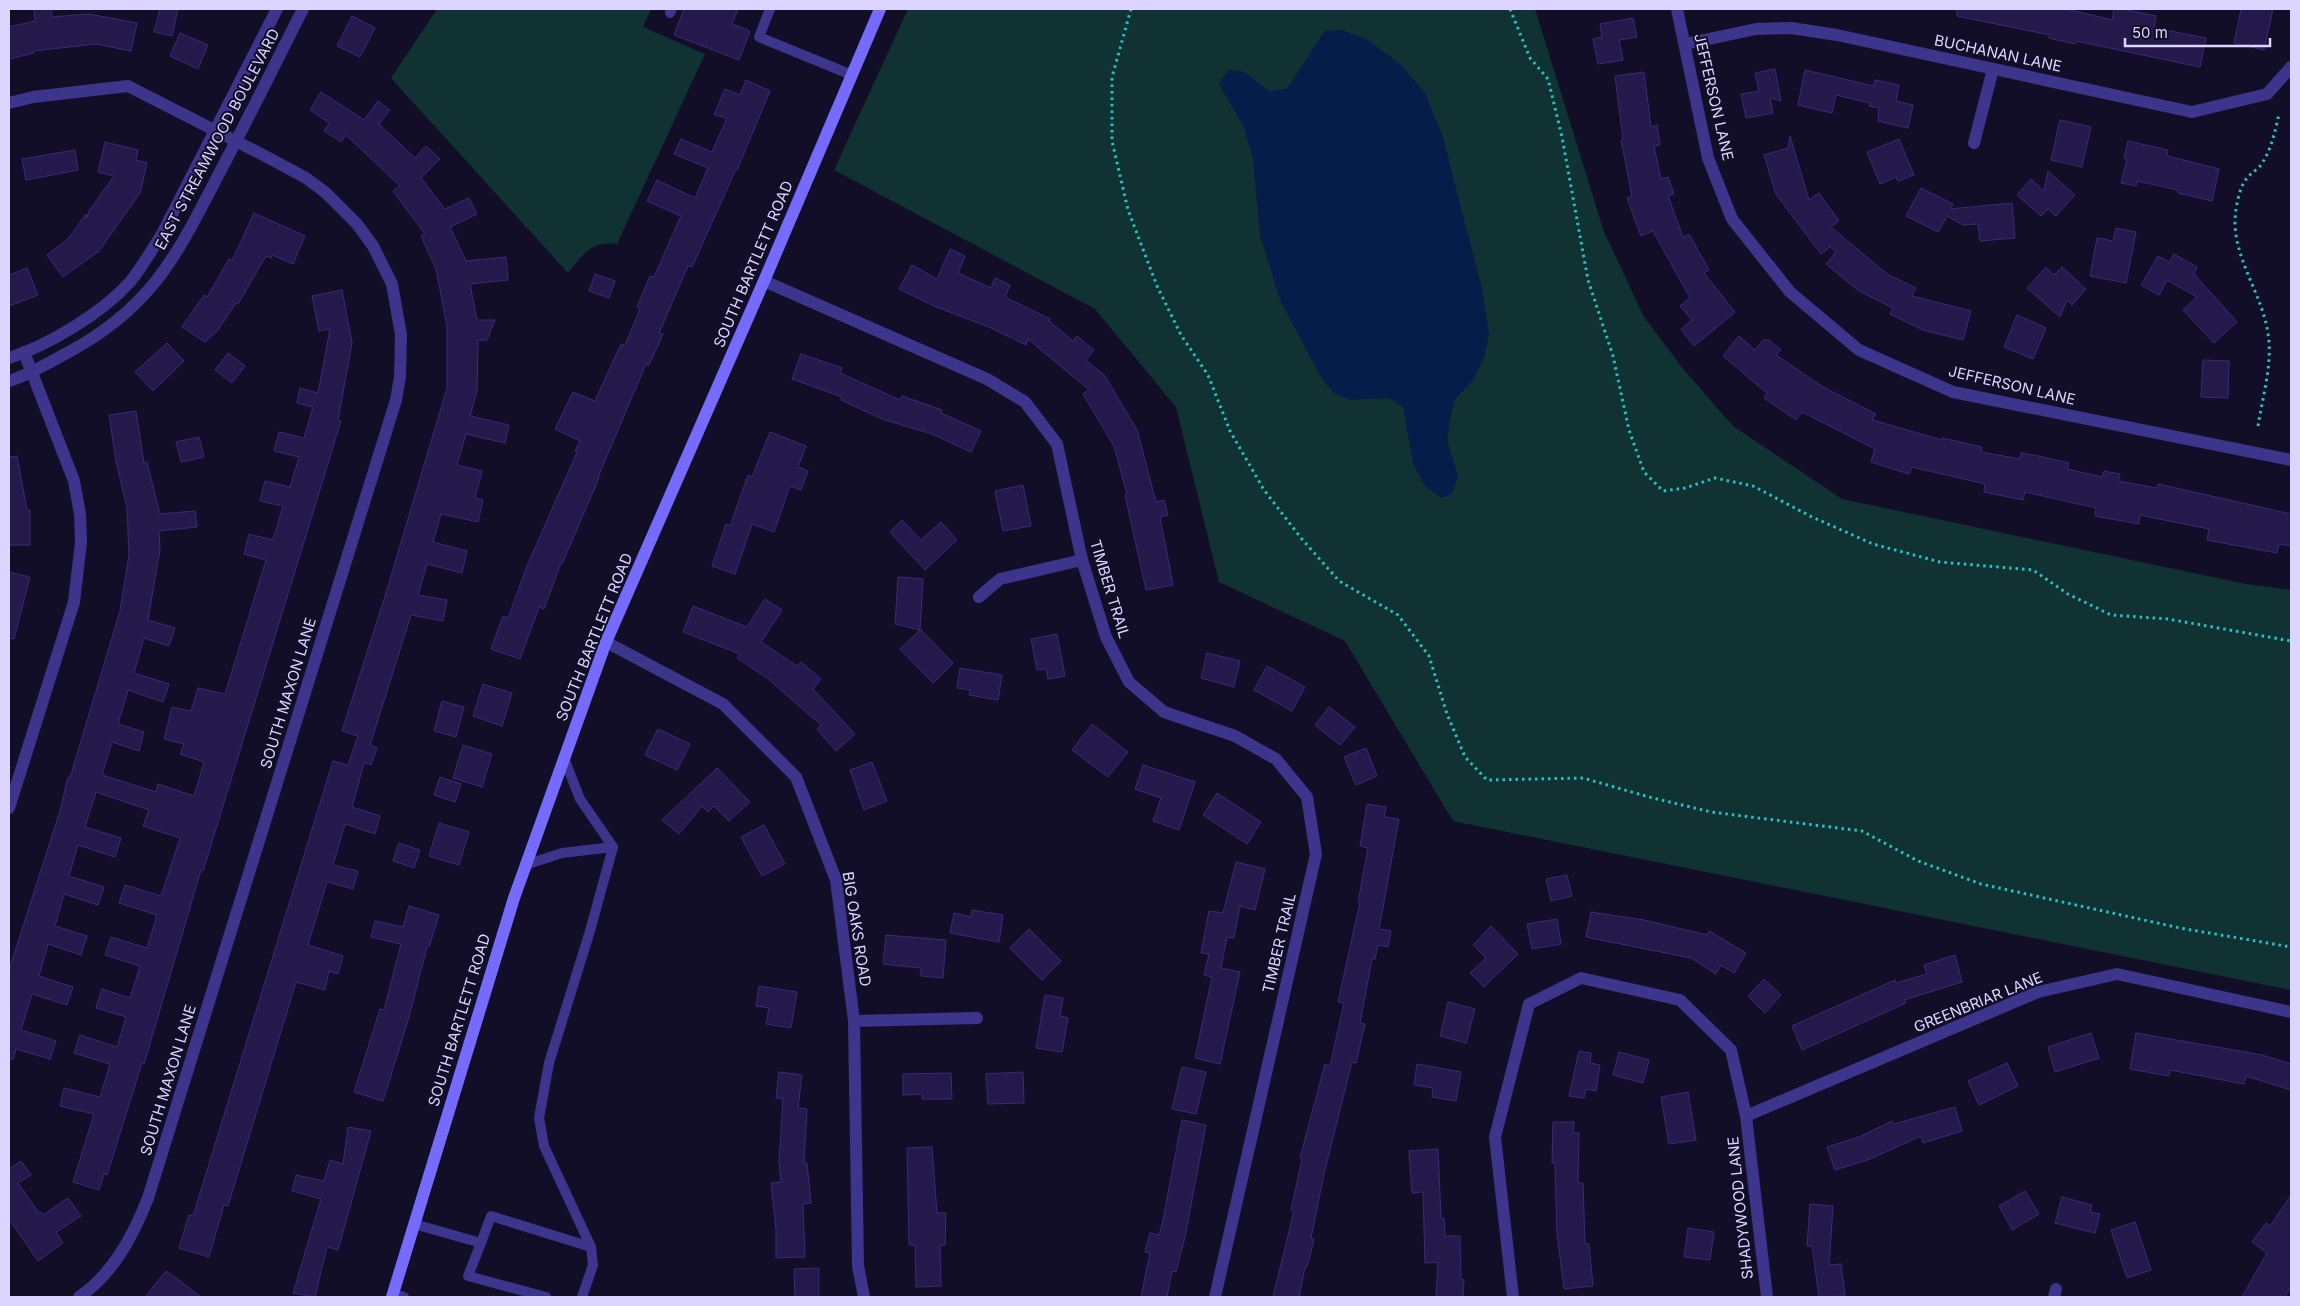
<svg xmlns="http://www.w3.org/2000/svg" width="2300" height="1306" viewBox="0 0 2300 1306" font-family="Inter,sans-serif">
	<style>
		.green { fill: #103233 }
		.water { fill: #061c49 }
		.building { fill: #25184b; stroke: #3c2978 }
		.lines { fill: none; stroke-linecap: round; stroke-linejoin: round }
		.path { stroke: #26c2bf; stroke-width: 3; stroke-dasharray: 2.5 4; stroke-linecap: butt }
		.service { stroke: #3c358b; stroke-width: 10 }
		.minor { stroke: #3c358b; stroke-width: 12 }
		.tertiary { stroke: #3c358b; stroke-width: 12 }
		.secondary { stroke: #756cff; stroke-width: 12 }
		.labels { text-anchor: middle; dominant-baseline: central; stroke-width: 4; stroke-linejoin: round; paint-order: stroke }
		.street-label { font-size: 15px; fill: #dbd5ff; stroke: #130e28 }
	</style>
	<rect width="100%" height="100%" fill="#130e28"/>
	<g class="green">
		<path d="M437,9H651L643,27L705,54L617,244C590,241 584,254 568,273L391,78Z"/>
		<polygon points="908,9 1535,9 1604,232 1644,317 1684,370 1733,426 1842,499 2246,584 2291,590 2291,990 1453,821 1345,641 1219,582 1176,407 1095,309 834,170"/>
	</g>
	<path class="water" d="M1342,30L1368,40L1400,64L1425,93L1442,134L1483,293L1489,334L1484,358L1473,380L1455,399L1450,419L1447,440L1458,476L1452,494L1441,498L1425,486L1413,463L1403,407L1389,398L1351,400L1334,393L1322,379L1280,300L1260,235L1253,159L1244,127L1219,84L1228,70L1244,72L1269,91L1286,89C1301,70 1311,50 1325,31Z"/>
	<g class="building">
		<polygon points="34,9 51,9 52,17 89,14 137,23 131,51 96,44 33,51 34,53 9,59 9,27 35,21"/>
		<polygon points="160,9 178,9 172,36 154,32"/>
		<polygon points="684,9 738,9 732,24 750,31 739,60 674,35"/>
		<polygon points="1957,9 2066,9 2112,20 2114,9 2123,9 2156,16 2154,28 2206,38 2200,67 2076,41 2075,44 2049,38 2050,35 1957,16"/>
		<polygon points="2241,9 2273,9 2264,50 2234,43"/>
		<polygon points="352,16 375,28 360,57 337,46"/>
		<polygon points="1633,18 1637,37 1619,40 1623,60 1598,64 1593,39 1602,37 1600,24"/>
		<polygon points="180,33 208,45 198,69 170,56"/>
		<polygon points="1775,69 1781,101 1770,98 1773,113 1746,118 1741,94 1759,91 1755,73"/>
		<polygon points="1805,70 1874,86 1875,80 1899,85 1896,101 1913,105 1908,128 1878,121 1879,108 1869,106 1870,103 1836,95 1832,113 1798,105"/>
		<polygon points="1644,72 1651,127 1657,125 1660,145 1654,146 1661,179 1668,177 1674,194 1668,196 1683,237 1689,234 1709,270 1704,273 1735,312 1694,346 1681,329 1692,320 1680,306 1690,298 1653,231 1641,236 1627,198 1632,196 1621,140 1623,139 1615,76"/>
		<polygon points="746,80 770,91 737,170 736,169 692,267 688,266 659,333 663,334 649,365 646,364 598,477 599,478 562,564 561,563 544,609 539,607 520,659 491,649 503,616 508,618 527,566 577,452 575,451 580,441 555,429 573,392 595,401 621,344 625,345 640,309 637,307 650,276 654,277 681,216 647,201 657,180 695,198 708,168 674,154 681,139 712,152 727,118 714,115 725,89 740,95"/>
		<polygon points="321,92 364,120 378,101 390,110 379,124 415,158 426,146 440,159 421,178 445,209 469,198 477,214 450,227 466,261 506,257 508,280 470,284 477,320 495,320 487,340 478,340 477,391 470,416 509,425 505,443 466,434 457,465 482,471 475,498 483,500 478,522 441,514 433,542 467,551 462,573 427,564 418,595 447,600 443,621 411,615 370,745 377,748 371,765 364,763 352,807 380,816 375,834 345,824 333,865 358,871 353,889 327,882 308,945 343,956 338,974 329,971 325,990 296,982 228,1206 224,1205 209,1257 179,1248 189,1215 193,1216 333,761 348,765 358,736 342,731 386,593 447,388 447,326 436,269 421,236 425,234 393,191 400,186 346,135 341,142 324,131 329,123 310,110"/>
		<polygon points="2060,120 2091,127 2082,167 2051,160"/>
		<polygon points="1790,136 1809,200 1819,193 1839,221 1831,227 1887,274 1916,288 1912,296 1971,311 1963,340 1923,330 1890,314 1893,308 1859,291 1826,264 1836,252 1830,247 1821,254 1776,194 1764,155 1788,148"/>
		<polygon points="1899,139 1914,175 1898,181 1896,177 1880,184 1867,152"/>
		<polygon points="2128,141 2168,150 2167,156 2219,169 2212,201 2178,193 2178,190 2137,181 2136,186 2121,183 2127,159 2124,158"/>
		<polygon points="105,142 138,150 136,160 147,163 140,193 99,251 63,277 47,255 69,238 86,214 87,218 89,211 114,176 98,172"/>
		<polygon points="75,150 78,170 26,180 22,159"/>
		<polygon points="2048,171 2075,195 2056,216 2048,209 2041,216 2017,195 2031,179 2044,191"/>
		<polygon points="1921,188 1953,204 1950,209 2012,203 2015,238 1980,241 1978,224 1963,225 1947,216 1938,232 1906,216"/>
		<polygon points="254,213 305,236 293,264 272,255 271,258 266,256 238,304 236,303 218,330 205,342 182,327 204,295 207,297 229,259 232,261"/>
		<polygon points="2116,228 2136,232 2126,283 2090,276 2097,238 2113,241"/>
		<polygon points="950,249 965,256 958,273 991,288 995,278 1010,285 1005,297 1050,319 1049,321 1073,341 1077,336 1094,350 1086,360 1105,376 1137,430 1156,502 1164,500 1168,515 1160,517 1173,585 1146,590 1125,495 1127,494 1114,446 1083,394 1089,390 1028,339 1026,345 991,328 934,306 899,289 912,265 937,279"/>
		<polygon points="2174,254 2197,267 2194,274 2237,322 2214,343 2183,310 2197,297 2167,280 2159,295 2141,285 2158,256 2169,262"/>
		<polygon points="2046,267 2054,275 2062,267 2086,289 2072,305 2067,300 2060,317 2027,288"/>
		<polygon points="27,268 38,295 9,306 9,275"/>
		<polygon points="595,274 615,281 609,298 589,291"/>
		<polygon points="342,290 352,343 338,420 341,421 203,871 201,870 144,1064 142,1063 107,1175 104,1174 99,1190 73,1182 94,1114 60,1106 64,1088 100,1097 110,1064 74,1053 80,1035 117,1047 126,1017 96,1008 102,989 130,998 140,966 105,955 111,937 147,948 157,915 119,903 125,885 161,896 180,838 143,826 149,810 96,792 85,827 121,838 115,857 78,845 69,876 104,887 98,905 64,894 55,926 87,936 81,955 48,944 39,976 73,987 67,1005 32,994 21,1030 56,1041 50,1059 16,1049 13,1059 9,1059 9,970 60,811 68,777 70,778 120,611 129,555 127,508 116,461 109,415 136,411 144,463 147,462 160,514 195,511 197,527 159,531 160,549 148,620 175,628 169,646 144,638 134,673 169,684 163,702 128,690 118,724 144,732 139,751 112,742 102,775 156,792 158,784 194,796 204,762 180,754 184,744 164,739 172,707 191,711 198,688 225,694 266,560 244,554 249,534 273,540 283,506 260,501 265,481 290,487 299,457 274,451 279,432 304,438 313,407 297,403 300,388 318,393 330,329 319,331 312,296"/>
		<polygon points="2017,315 2046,328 2033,359 2004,347"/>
		<polygon points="1739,336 1755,350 1763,340 1769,340 1781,350 1776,355 1823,387 1876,414 1872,420 1942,440 1942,438 1982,447 1981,452 2020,459 2021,453 2038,456 2069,463 2067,469 2102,477 2104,471 2120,474 2118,481 2157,488 2158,484 2291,514 2291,546 2279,544 2277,553 2207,540 2209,529 2140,515 2139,524 2095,516 2096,508 2025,492 2023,500 1984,492 1985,484 1912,467 1909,474 1871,462 1875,449 1802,412 1796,420 1764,398 1767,393 1723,356"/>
		<polygon points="167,343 184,361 153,391 135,372"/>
		<polygon points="228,353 245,366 232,383 215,370"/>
		<polygon points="801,354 842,368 840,373 900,400 902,396 942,410 941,413 981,431 971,452 932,434 882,419 841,400 842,397 792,379"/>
		<polygon points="2203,360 2229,361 2228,398 2201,397"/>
		<polygon points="770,432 806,446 798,467 808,471 801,490 790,486 774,532 752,524 735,574 712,566 726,524 730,526 748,475 752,477"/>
		<polygon points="199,437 204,457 181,462 176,442"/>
		<polygon points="17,456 27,510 30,510 30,545 9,545 9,457"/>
		<polygon points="1023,485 1031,526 1003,531 995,491"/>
		<polygon points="902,520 921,540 941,522 957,540 925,570 890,532"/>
		<polygon points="9,572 30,577 14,639 9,638"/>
		<polygon points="898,577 923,579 920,629 953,663 933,683 900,649 920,630 895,624"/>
		<polygon points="765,599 782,610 761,642 797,666 801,662 821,679 813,689 855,734 836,751 817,729 821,725 767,678 737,658 740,654 683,632 693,606 747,627"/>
		<polygon points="1057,634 1065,676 1048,679 1046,669 1037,670 1031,639"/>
		<polygon points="1207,653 1240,661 1234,687 1201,678"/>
		<polygon points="1267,666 1305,687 1292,711 1254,690"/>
		<polygon points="960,668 1002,675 998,700 969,695 970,690 957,688"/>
		<polygon points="483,684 512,693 502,726 473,716"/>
		<polygon points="442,701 464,707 456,737 434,731"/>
		<polygon points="1329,707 1355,727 1340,745 1315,725"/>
		<polygon points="1092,724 1128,752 1108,777 1072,750"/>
		<polygon points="658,729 690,744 677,770 645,755"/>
		<polygon points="463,745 492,754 482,787 453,778"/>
		<polygon points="1366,748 1377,776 1356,785 1344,757"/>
		<polygon points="872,762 887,801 864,810 850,770"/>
		<polygon points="1143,765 1195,782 1179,830 1153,821 1161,798 1135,789"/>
		<polygon points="717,768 750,802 729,821 714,806 708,812 702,806 679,834 662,820"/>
		<polygon points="440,777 461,784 455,802 434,795"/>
		<polygon points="1217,793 1261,822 1247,844 1203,815"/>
		<polygon points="1367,804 1386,807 1384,817 1399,819 1379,929 1391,931 1388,947 1378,945 1375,959 1372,959 1360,1023 1365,1024 1356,1063 1352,1062 1324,1174 1311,1238 1314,1239 1307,1267 1305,1267 1299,1297 1273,1297 1294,1211 1291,1210 1302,1159 1300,1158 1325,1064 1330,1066 1344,1003 1338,1002 1360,902 1358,902 1368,848 1360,846"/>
		<polygon points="439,823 469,832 459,865 429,856"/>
		<polygon points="764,825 785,864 762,876 741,837"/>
		<polygon points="399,843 420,850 414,868 393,861"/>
		<polygon points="1236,862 1265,869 1255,910 1240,906 1234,938 1227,937 1221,968 1240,972 1220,1064 1195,1058 1212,977 1204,975 1209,954 1201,953 1209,911 1223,913"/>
		<polygon points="1567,875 1572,896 1551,901 1546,879"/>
		<polygon points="409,906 439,915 429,947 427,947 409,1017 383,1101 354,1092 380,1009 384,1010 401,944 371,937 375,921 403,927"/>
		<polygon points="972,910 1003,915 999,942 950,933 954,913 971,917"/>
		<polygon points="1591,912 1644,920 1707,935 1709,931 1746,953 1734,973 1721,965 1716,974 1691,958 1586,937"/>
		<polygon points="1557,919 1561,944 1532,949 1527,924"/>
		<polygon points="1491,926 1518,954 1484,987 1470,973 1486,958 1473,945"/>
		<polygon points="1029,929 1061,961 1042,980 1010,948"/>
		<polygon points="886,935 946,940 943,978 921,976 921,968 883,964"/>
		<polygon points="1955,955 1962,982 1904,1000 1906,1003 1802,1050 1792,1026 1895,980 1896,983 1927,974 1924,965"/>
		<polygon points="1764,979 1781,995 1765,1013 1748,996"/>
		<polygon points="759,986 797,992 791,1028 766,1024 769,1008 756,1006"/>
		<polygon points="1045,995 1063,998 1060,1016 1068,1018 1062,1052 1036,1048"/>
		<polygon points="1448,1002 1475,1009 1466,1043 1440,1036"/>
		<polygon points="2091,1033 2099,1058 2055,1072 2048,1047"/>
		<polygon points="2136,1033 2262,1055 2291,1064 2291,1090 2246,1076 2244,1084 2170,1070 2169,1076 2130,1069"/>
		<polygon points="1579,1051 1591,1053 1590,1063 1600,1065 1596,1091 1586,1089 1584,1098 1569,1096"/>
		<polygon points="1619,1052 1649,1060 1643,1083 1613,1075"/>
		<polygon points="2007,1063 2018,1086 1979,1105 1968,1081"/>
		<polygon points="1417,1064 1461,1072 1456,1101 1432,1097 1433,1088 1414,1085"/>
		<polygon points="1182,1067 1206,1072 1196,1114 1172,1109"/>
		<polygon points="779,1072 802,1075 798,1108 807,1109 804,1163 807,1163 811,1203 803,1204 805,1257 776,1258 776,1229 771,1183 781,1182 779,1162 783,1098 776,1098"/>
		<polygon points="1023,1072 1024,1103 988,1104 986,1074"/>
		<polygon points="951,1073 952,1099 922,1099 922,1094 903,1095 903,1074"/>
		<polygon points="1688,1092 1696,1140 1669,1144 1661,1097"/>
		<polygon points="1955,1107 1962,1131 1923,1143 1921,1136 1870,1159 1835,1170 1827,1147 1859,1137 1892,1121 1894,1124"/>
		<polygon points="1182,1120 1206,1125 1185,1237 1176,1272 1172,1271 1167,1297 1141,1297 1150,1253 1145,1252 1150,1233 1159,1235 1162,1225"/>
		<polygon points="1553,1122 1574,1122 1573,1133 1579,1133 1578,1183 1583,1183 1585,1244 1589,1244 1593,1286 1564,1289 1557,1234 1555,1163 1552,1163"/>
		<polygon points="348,1127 371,1131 338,1250 327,1247 315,1297 293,1293 321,1199 292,1191 296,1175 324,1181 330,1160 343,1164"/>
		<polygon points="932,1147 937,1213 946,1213 945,1245 940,1245 941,1286 916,1287 915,1245 909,1245 907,1148"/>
		<polygon points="1438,1149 1441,1218 1444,1218 1445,1236 1460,1236 1461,1279 1464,1280 1463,1297 1436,1297 1438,1262 1425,1263 1423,1192 1412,1193 1409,1151"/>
		<polygon points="21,1161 31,1175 18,1183 39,1213 41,1212 43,1215 68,1198 81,1216 56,1232 63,1243 38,1261 9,1219 9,1169"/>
		<polygon points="2025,1191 2039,1214 2012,1230 1999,1206"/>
		<polygon points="2291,1195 2291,1287 2285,1297 2242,1297 2267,1253 2252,1242 2266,1223 2270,1226"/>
		<polygon points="2062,1197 2092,1205 2090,1212 2100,1214 2095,1233 2055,1223"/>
		<polygon points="1810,1204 1833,1206 1829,1265 1841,1264 1845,1296 1819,1297 1812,1246 1807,1246"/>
		<polygon points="2135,1222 2151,1270 2127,1278 2111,1230"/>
		<polygon points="1688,1228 1714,1232 1710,1260 1684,1257"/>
		<polygon points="819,1268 819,1297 795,1297 794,1269"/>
		<polygon points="166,1271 180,1281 201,1297 145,1297"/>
	</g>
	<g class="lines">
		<g class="path">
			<polyline points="1131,9 1112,77 1112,141 1128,210 1157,286 1181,335 1208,375 1230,431 1264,490 1301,538 1339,581 1398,615 1429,656 1447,714 1465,757 1487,780 1583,778 1649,797 1711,812 1862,831 1918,861 1981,884 2180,928 2291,947"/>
			<polyline points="1510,9 1530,58 1548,79 1562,137 1588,280 1613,356 1629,430 1644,472 1663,491 1685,488 1715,478 1753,486 1812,517 1873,544 1940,562 2033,570 2068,594 2111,615 2168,619 2291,641"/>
			<path d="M2258,426C2263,394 2274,360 2267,328C2260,292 2235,259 2235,222C2235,210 2239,187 2247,178C2251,173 2257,170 2261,165C2271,150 2275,132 2279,114"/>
		</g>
		<g class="service">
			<polyline points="770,9 759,37 852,75"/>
			<polyline points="670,13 672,9"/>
			<polyline points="564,758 580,799 613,847 590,931 549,1063 539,1118 544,1146 591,1247 593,1265 582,1297"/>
			<polyline points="525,865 562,853 613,847"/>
			<polyline points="414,1224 481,1243 468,1276 546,1297"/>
			<polyline points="481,1243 491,1216 591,1247"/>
			<polyline points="393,1294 404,1297"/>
		</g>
		<g class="minor">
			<polyline points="1677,9 1708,158 1732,219 1790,292 1859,350 1953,392 2291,460"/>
			<polyline points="1685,44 1756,29 1791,28 1837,35 2192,112 2267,94 2291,67"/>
			<path d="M9,103L33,97L128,86L267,157L306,178L326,193L357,224L373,246L392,284L401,335L400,377L396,400L148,1198C133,1236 113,1274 79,1297"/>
			<polyline points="1974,143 1993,69"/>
			<polyline points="764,281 987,379 1025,402 1057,444 1082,560 1106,637 1129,682 1164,712 1235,736 1276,759 1307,797 1316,854 1215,1297"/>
			<polyline points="979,597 1000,579 1082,560"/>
			<polyline points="606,642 723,704 796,777 836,880 854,1021 858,1266 864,1297"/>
			<polyline points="9,808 74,602 81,542 80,514 74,481 24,352"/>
			<polyline points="854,1021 977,1018"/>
			<polyline points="1746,1116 2038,992 2117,974 2291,1012"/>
			<polyline points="1513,1297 1495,1137 1529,1004 1581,978 1680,1000 1731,1050 1746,1116 1767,1297"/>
			<polyline points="2054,1297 2056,1289"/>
		</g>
		<g class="tertiary">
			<path d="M9,358C49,345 102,313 130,282C142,267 152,250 162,234L277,9"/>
			<path d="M9,381C29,375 48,363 67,353C155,306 178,252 222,168C250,115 276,62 303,9"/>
		</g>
		<polyline class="secondary" points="392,1297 514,898 606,642 764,281 880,9"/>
	</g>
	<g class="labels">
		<g class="street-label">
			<text transform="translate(1998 53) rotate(12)">BUCHANAN LANE</text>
			<text transform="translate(1714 97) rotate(77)">JEFFERSON LANE</text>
			<text transform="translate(217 139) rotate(-62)">EAST STREAMWOOD BOULEVARD</text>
			<text transform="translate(753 264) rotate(-67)">SOUTH BARTLETT ROAD</text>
			<text transform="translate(2012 385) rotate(13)">JEFFERSON LANE</text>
			<text transform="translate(1110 589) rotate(73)">TIMBER TRAIL</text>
			<text transform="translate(594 637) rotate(-68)">SOUTH BARTLETT ROAD</text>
			<text transform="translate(288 693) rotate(-73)">SOUTH MAXON LANE</text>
			<text transform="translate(857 929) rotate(81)">BIG OAKS ROAD</text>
			<text transform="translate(1279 943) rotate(-77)">TIMBER TRAIL</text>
			<text transform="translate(1978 1002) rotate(-22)">GREENBRIAR LANE</text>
			<text transform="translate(459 1020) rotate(-73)">SOUTH BARTLETT ROAD</text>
			<text transform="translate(168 1080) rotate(-73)">SOUTH MAXON LANE</text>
			<text transform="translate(1740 1208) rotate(-96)">SHADYWOOD LANE</text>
		</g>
	</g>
	<rect width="2300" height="1306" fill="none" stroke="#dbd5ff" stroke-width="20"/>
	<path d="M2125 38v8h145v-8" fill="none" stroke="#dbd5ff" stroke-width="2.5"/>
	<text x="2132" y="38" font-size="15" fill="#dbd5ff" stroke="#130e28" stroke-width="4" paint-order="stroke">50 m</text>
</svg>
